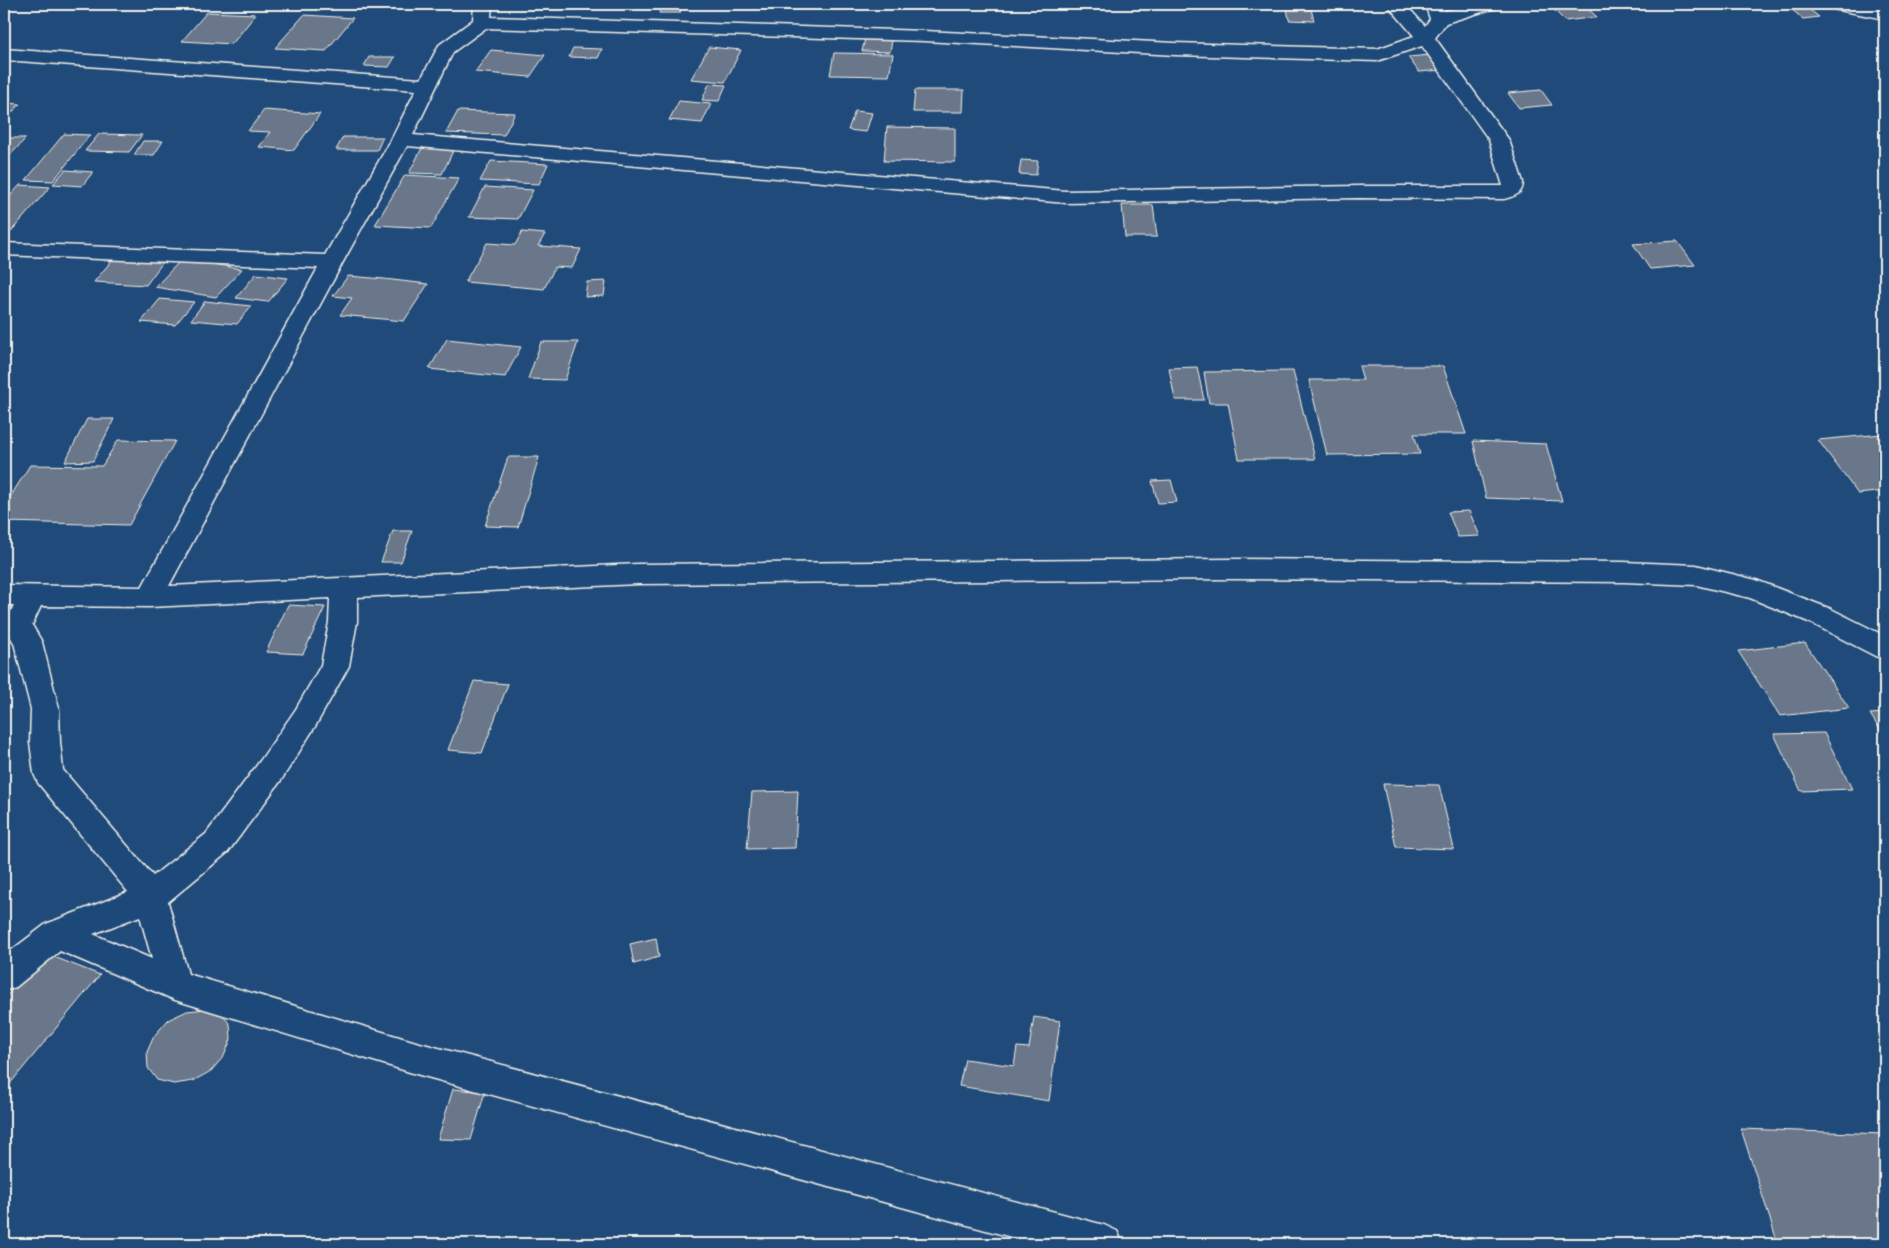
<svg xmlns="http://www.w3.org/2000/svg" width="1889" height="1248" viewBox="0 0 1889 1248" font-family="'Architects Daughter',sans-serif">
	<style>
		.building { fill: #6b778a; stroke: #f4f1e8 }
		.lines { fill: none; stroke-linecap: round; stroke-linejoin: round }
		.minor-casing { stroke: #f4f1e8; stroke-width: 3 }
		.minor { fill: #1f4a7a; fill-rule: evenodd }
	</style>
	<rect width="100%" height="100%" fill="#1f4a7a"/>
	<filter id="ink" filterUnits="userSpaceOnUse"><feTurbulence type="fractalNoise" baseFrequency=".02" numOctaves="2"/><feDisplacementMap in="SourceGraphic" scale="10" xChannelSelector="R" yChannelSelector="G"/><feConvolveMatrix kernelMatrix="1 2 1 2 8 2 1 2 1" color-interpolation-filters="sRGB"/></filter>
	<g filter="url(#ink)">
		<g class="building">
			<polygon points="335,4 392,4 390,8 334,6"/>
			<polygon points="661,4 682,4 680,13 659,13"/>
			<polygon points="855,4 892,4 891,8 854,7"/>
			<polygon points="1548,4 1583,4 1597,17 1565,21"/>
			<polygon points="1805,6 1819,17 1803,19 1790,8"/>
			<polygon points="1287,8 1311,9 1314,21 1289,20"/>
			<polygon points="207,12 256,14 232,44 182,41"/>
			<polygon points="304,15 353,18 326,51 275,48"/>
			<polygon points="865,39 892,40 890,52 862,51"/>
			<polygon points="709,47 741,50 725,82 691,79"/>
			<polygon points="573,48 602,49 598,58 569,57"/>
			<polygon points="491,50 545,55 530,77 475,72"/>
			<polygon points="834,53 893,54 889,76 830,75"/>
			<polygon points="1431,55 1442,70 1419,72 1408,57"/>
			<polygon points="369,57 395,57 389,67 364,66"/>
			<polygon points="709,84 726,85 719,101 702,100"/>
			<polygon points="915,90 964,90 963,112 913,112"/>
			<polygon points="1541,90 1552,105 1519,108 1508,93"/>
			<polygon points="679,101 711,104 702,123 669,120"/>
			<polygon points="4,103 20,104 4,121"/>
			<polygon points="264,110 320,114 294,150 259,147 270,132 248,131"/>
			<polygon points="458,111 515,113 504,135 446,133"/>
			<polygon points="855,111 872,113 866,132 848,130"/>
			<polygon points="887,127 955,128 955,162 884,161"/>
			<polygon points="64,134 90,135 53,181 26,180"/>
			<polygon points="99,134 142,135 129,152 85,151"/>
			<polygon points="343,137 383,137 377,150 336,150"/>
			<polygon points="4,138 26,138 4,162"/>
			<polygon points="143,141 163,141 154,155 134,155"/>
			<polygon points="422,148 454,149 442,174 409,173"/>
			<polygon points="1021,160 1038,161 1036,175 1019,174"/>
			<polygon points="491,161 548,164 539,184 480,181"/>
			<polygon points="65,170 93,172 82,186 53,184"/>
			<polygon points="405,175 459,178 431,228 375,225"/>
			<polygon points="20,185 50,187 8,235 4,235 4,203"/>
			<polygon points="485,187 533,190 518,219 469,217"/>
			<polygon points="1122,205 1153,205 1157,237 1125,237"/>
			<polygon points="522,232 545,234 538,246 581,249 572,268 555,267 544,289 465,282 487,243 515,245"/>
			<polygon points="1677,241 1695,265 1650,269 1633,244"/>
			<polygon points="113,259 163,262 146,285 94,282"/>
			<polygon points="182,259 242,269 216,297 155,287"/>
			<polygon points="256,274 288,278 268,302 236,298"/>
			<polygon points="348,276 384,279 428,284 404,321 340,315 352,298 333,296"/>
			<polygon points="606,281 604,296 585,297 587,282"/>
			<polygon points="160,299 194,302 175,325 141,322"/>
			<polygon points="205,301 251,306 237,324 191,320"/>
			<polygon points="447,339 521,347 505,377 429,369"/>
			<polygon points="541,342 578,342 565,380 528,379"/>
			<polygon points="1359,366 1443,366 1466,434 1414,434 1420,454 1327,455 1309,380 1363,380"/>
			<polygon points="1197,367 1204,400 1175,400 1169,368"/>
			<polygon points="1293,371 1315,459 1239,459 1228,403 1209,403 1204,372"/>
			<polygon points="87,419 114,419 93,461 65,462"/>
			<polygon points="1882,434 1885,438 1885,491 1858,494 1818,440"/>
			<polygon points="118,440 175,441 129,525 4,522 4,507 30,465 102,466"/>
			<polygon points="1473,441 1546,444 1562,501 1486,498"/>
			<polygon points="508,457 539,457 518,527 485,526"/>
			<polygon points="1171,480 1177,502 1158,503 1152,481"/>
			<polygon points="1469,511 1480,536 1458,537 1448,512"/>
			<polygon points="393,531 412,531 401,562 381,562"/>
			<polygon points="288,605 325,607 303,654 266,652"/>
			<polygon points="1805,643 1849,708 1780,716 1738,651"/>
			<polygon points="474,681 508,684 482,753 448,750"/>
			<polygon points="1885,713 1885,738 1870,714"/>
			<polygon points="1824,733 1852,789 1801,791 1774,734"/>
			<polygon points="1383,784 1439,785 1454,849 1396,847"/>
			<polygon points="798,791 795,848 747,849 752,792"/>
			<polygon points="656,938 659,957 634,964 630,944"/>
			<polygon points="44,953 100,975 4,1091 4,999"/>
			<polygon points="205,1009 220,1013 230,1024 231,1039 224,1056 211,1071 193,1081 174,1084 157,1080 148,1068 147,1052 154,1036 168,1020 187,1011"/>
			<polygon points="1034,1017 1060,1021 1049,1101 959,1086 965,1059 1014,1066 1017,1047 1029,1048"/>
			<polygon points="453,1089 485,1092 471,1140 438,1139"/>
			<polygon points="1741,1129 1885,1134 1885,1244 1778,1244"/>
		</g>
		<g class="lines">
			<g class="minor-casing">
				<g id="minor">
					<path d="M474,4H492L491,17L924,31L1175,43L1377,49L1414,36L1387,4H1405L1425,26L1430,19L1425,4H1443L1445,11L1471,4H1498L1495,8L1446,23L1435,38L1509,140L1523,182C1523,194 1515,196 1504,199L1359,198L1066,203L407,146L343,262L169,586L638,564L1231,559L1624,562L1696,565L1756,580L1831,609L1885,636V659L1875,656L1811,623L1750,598L1696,585L1624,582L1231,579L638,584L357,597V622L349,666L316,725L282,779L228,852L168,902L188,974L416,1042L1104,1225L1117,1231L1123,1244H1037L416,1074L175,1000L60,951L16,987L4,991V956L46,924L128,892L38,783L34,774L30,742L31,709L14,643L4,626L14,605H4V585L142,587L318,268L4,255V243L325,255L391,140L416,90L4,60V49L421,79L439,45L473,20ZM486,28L924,41L1175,55L1377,61L1422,46L1489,140L1503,186H1359L1066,191L413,135L453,52ZM330,598L329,622L321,665L296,709L260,761L206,834L153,876L63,770L60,742L59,709L42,642L32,625L41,606L150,607ZM140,916L152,959L93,934Z"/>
					<polygon points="1825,4 1860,4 1885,9 1885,19 1828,8"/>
				</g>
			</g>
			<use href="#minor" class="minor"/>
		</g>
	</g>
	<rect width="1889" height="1248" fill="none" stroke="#1f4a7a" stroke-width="20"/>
	<rect x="10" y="10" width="1869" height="1228" fill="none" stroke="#f4f1e8" stroke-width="2" filter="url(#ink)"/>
</svg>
